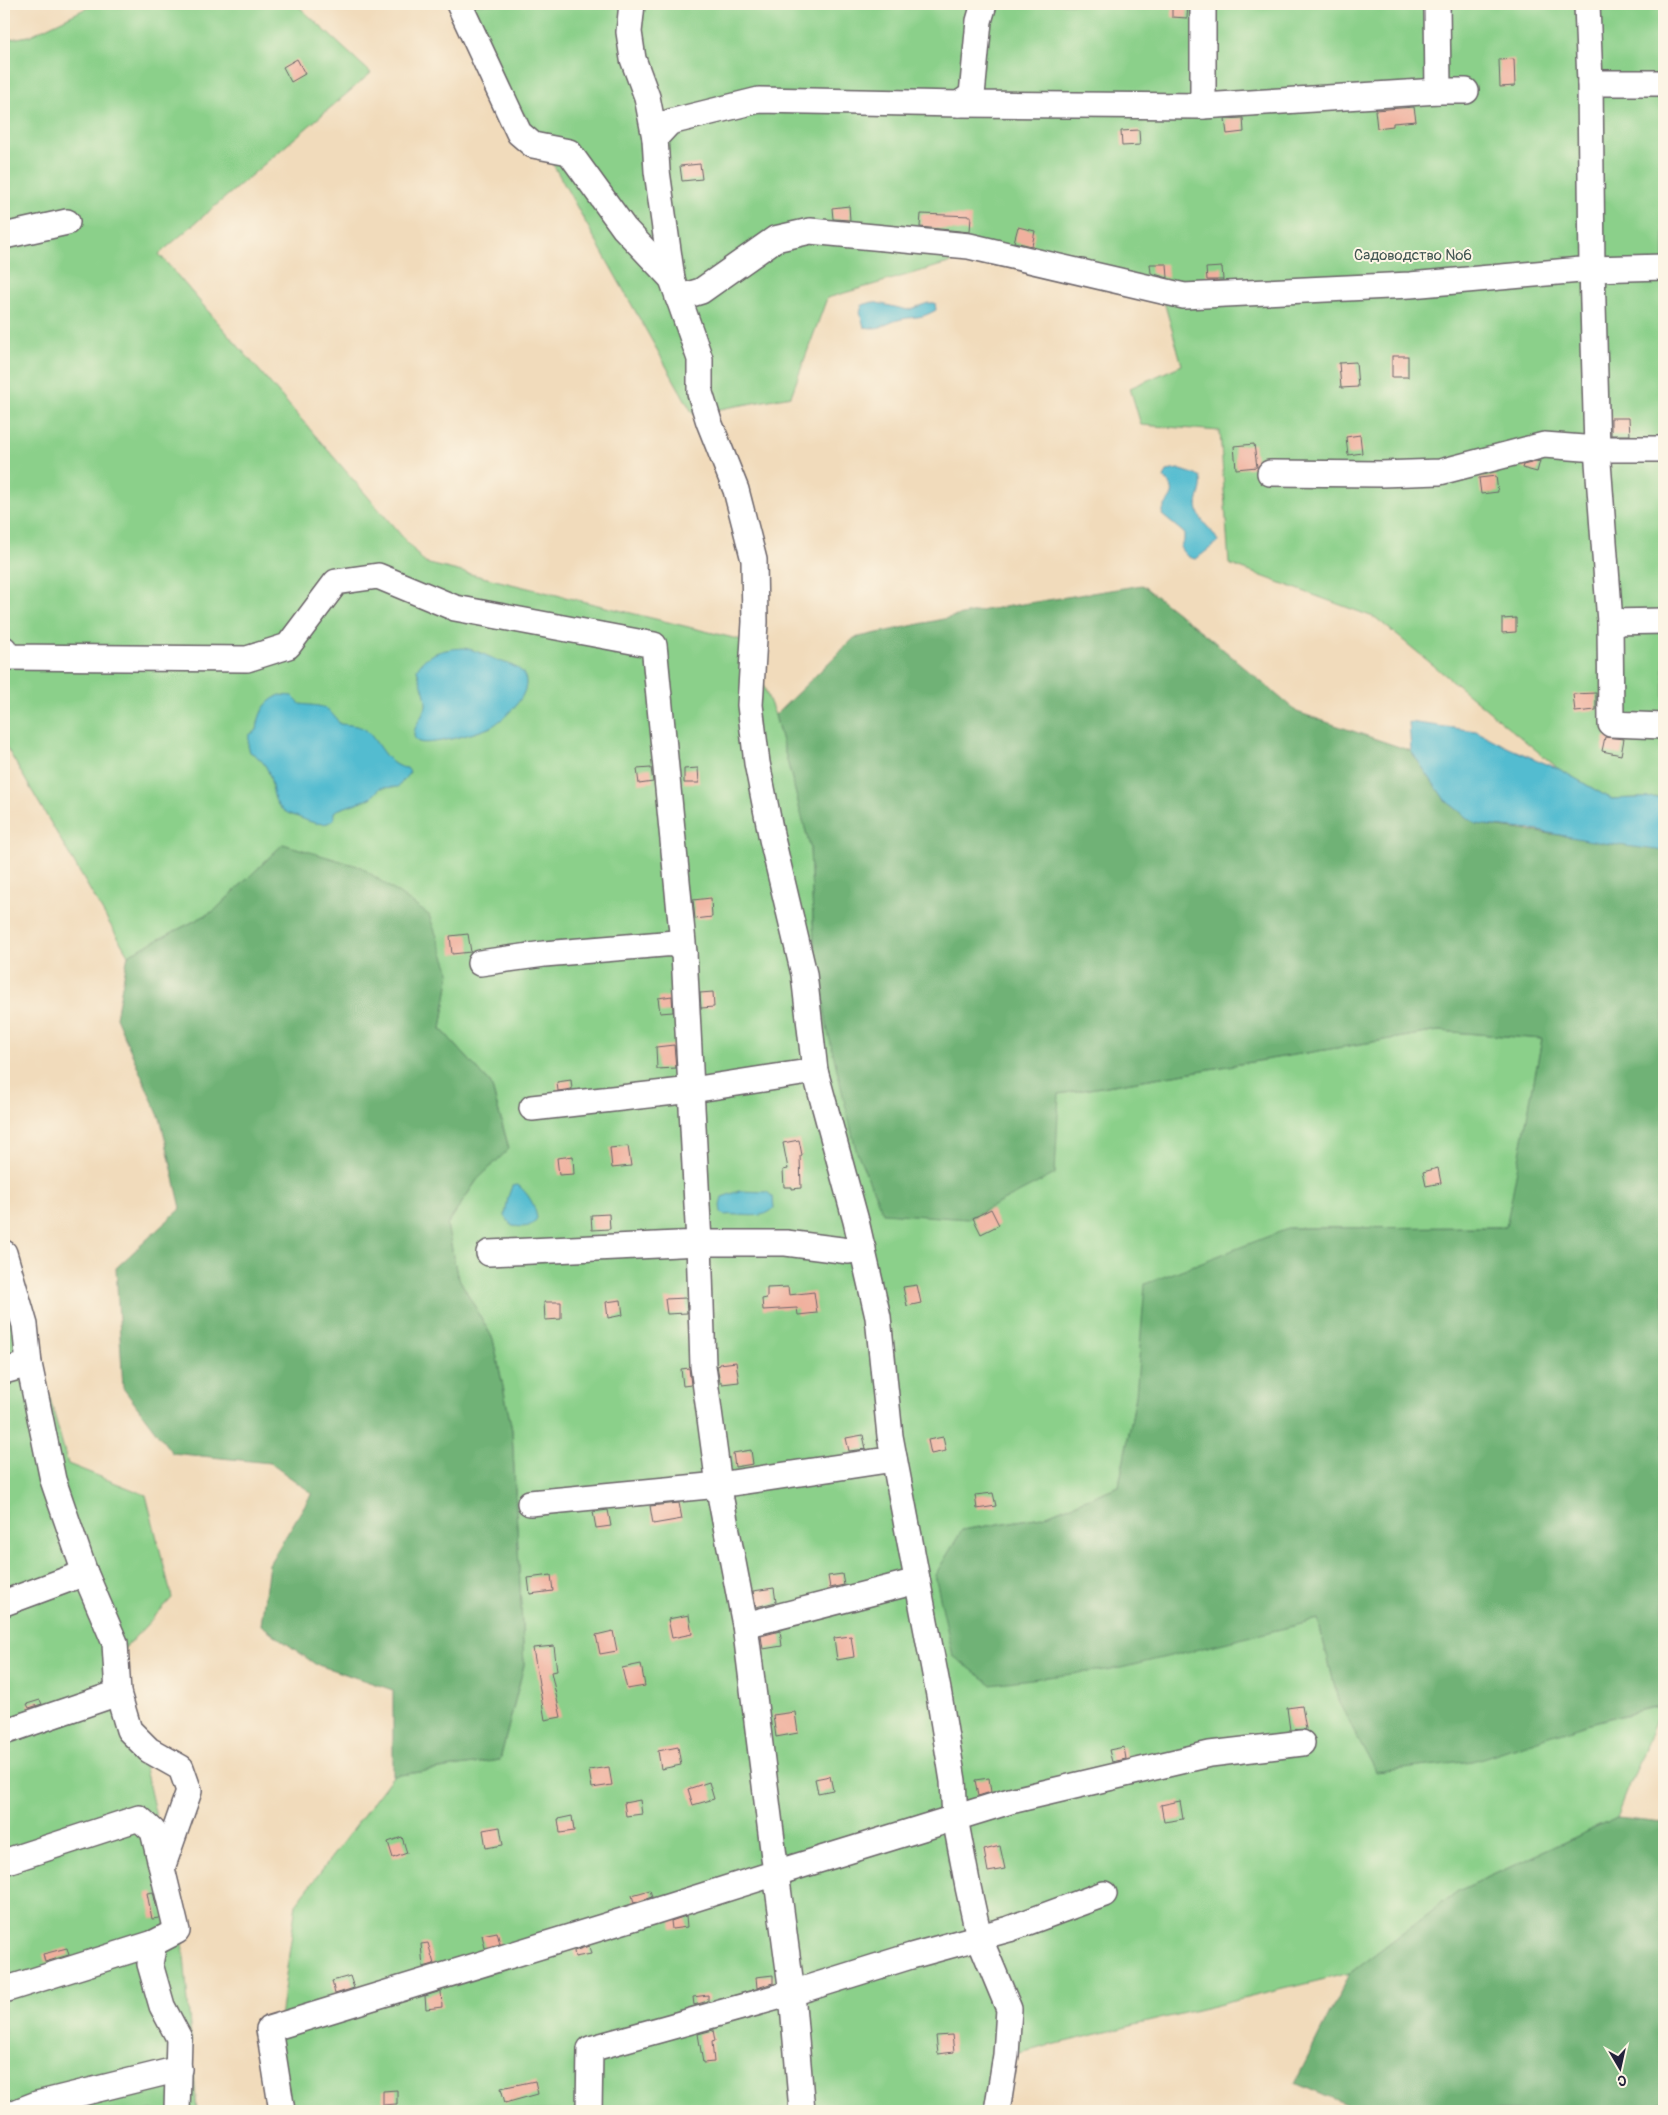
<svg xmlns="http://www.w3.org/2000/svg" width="1668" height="2115" viewBox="0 0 1668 2115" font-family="Pangolin,sans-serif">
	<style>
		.green { fill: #8bd08a; stroke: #567962 }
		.forest { fill: #70b276; stroke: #496a58 }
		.water { fill: #53bcd0; stroke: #3a6f86 }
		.building { fill: #f0b09e }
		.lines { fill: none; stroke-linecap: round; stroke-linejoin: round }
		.minor-casing { stroke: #6a6368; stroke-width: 28 }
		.minor { stroke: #fff; stroke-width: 25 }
		.labels { text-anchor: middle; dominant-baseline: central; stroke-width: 4; stroke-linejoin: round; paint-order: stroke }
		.park-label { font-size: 15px; fill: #425653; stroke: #fcf5e5 }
	</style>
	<rect width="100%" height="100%" fill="#fcf5e5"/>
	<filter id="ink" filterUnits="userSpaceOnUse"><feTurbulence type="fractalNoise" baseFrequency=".02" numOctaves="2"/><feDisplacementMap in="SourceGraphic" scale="10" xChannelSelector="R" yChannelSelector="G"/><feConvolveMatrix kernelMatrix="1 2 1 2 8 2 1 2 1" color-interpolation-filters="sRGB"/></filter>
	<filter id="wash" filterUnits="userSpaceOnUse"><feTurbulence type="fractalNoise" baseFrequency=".0096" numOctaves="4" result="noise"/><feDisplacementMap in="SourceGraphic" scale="20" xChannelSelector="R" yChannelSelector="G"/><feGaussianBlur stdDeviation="1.12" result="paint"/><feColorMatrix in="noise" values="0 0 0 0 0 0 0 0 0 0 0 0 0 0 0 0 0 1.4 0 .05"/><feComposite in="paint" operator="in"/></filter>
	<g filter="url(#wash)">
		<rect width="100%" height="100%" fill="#f1dbbb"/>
		<g class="green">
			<polygon points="95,4 296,4 371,73 159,254 425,563 746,641 775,715 810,847 814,943 1059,1094 1439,1031 1542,1039 1507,1227 1290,1228 1136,1396 1119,1486 1042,1517 962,1530 1258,1634 1318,1620 1339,1703 1590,1723 1662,1705 1617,1818 1458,1891 1350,1973 1011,2055 999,2111 267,2111 296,1904 393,1776 500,1760 524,1665 512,1430 493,1339 457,1275 447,1225 477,1180 509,1148 491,1084 441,1029 450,972 283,844 214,911 128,955 4,743 4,40 29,36"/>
			<polygon points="452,4 1664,4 1664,797 1611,799 1559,769 1376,618 1229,564 1220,431 1141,425 1130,388 1182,365 1163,298 994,250 827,298 791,396 693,414 536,134"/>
			<polygon points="4,1232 68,1464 146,1495 172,1598 119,1654 182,1931 197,2111 4,2111"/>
		</g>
		<g class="forest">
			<polygon points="1142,585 1211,639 1297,712 1411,751 1445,800 1476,824 1664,849 1664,1704 1590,1723 1473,1761 1376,1772 1339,1703 1318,1620 1121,1668 991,1684 953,1656 935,1575 962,1530 1042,1517 1119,1486 1136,1396 1145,1284 1290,1228 1506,1227 1542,1039 1439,1031 1059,1094 1055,1174 968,1219 883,1213 856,1150 828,1032 814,943 810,847 775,715 854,638 985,610"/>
			<polygon points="283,844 361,867 429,915 450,972 441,1029 491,1084 509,1149 477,1180 447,1225 457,1275 493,1339 512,1430 524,1665 500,1760 393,1776 393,1690 315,1664 261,1625 269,1564 312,1493 270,1463 172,1453 123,1388 116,1268 181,1208 161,1121 116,1017 128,955 214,911"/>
			<polygon points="1617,1818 1664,1823 1664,2102 1636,2111 1360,2111 1295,2083 1350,1973 1458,1891"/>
		</g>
		<g class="water">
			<path d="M873,302L908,310L928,303H935L936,310C920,319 918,316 902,319C885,322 884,331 864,327L860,312L862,305Z"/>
			<path d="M1178,469L1200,476C1205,490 1194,499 1198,511C1201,524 1214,530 1218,542L1196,559C1187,558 1184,554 1180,547L1184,541V533L1162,515C1164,498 1183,496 1164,478L1167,471Z"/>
			<path d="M464,648C475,650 486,655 496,660C503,662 511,665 517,668C543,685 506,718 491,727C481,732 425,748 417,741C407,732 425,715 426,706C427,694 419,681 417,669C426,652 446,649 464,648Z"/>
			<path d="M280,695L292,696L300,704C323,707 325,703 340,724C349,725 361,725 367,731C380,744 387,767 407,768L410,772L398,787L380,788L371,798L337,810L334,812V819L328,823C320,825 309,822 301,818C295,816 288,814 283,810C265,797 281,769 250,752L248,746L249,735L257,730C259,713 264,702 280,695Z"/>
			<polygon points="1409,722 1476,731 1509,748 1559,769 1611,799 1664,797 1664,851 1603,843 1533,830 1476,824 1445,800 1411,751"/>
			<path d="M518,1185C529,1195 534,1203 537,1218C531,1229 523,1227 512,1226L505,1216L508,1197L512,1186Z"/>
			<path d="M739,1191L767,1192L773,1197L774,1208C762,1221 741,1213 724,1215L721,1212L720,1205L722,1197Z"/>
		</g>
		<g id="blocks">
			<g class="building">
				<polygon points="1172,4 1188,4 1187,18 1172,17"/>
				<polygon points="297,59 305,74 291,82 283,67"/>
				<polygon points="1514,59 1515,86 1500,87 1499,60"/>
				<polygon points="1414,107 1416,121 1393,123 1393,126 1377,128 1375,110"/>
				<polygon points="1243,118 1244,132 1227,134 1225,119"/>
				<polygon points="1139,130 1140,145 1122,146 1121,131"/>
				<polygon points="700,164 702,179 682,181 680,166"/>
				<polygon points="849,206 850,220 833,219 832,208"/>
				<polygon points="921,214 971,216 970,232 920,227"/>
				<polygon points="1018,227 1035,231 1032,246 1014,242"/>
				<polygon points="1150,264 1167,264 1168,278 1151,273"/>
				<polygon points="1222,267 1223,280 1207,280 1206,268"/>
				<rect x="1392" y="356" width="16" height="21"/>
				<polygon points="1356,362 1358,387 1341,388 1339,363"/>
				<polygon points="1611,418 1629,418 1630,435 1611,435"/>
				<polygon points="1360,435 1362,453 1348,455 1346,437"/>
				<polygon points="1254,444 1257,467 1236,469 1234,446"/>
				<polygon points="1540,461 1537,472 1522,468 1523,465"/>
				<polygon points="1496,476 1498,492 1481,494 1479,478"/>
				<polygon points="1516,618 1516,632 1502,633 1502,619"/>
				<polygon points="1596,693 1596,710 1575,712 1573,694"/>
				<polygon points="1605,737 1624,739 1621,755 1602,751"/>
				<polygon points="651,768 653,782 639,784 637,769"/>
				<polygon points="698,768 699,783 684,783 684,769"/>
				<polygon points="711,898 712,917 695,919 693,900"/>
				<polygon points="468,934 471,952 452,954 450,936"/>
				<polygon points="713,992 714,1007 701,1008 700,993"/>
				<polygon points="672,996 673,1012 660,1013 658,998"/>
				<polygon points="674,1045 676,1068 657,1069 656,1047"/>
				<polygon points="571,1080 572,1089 558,1091 557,1082"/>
				<polygon points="799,1140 802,1155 800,1156 801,1188 792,1189 792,1187 784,1187 783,1170 788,1169 783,1143"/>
				<polygon points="628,1146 631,1166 612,1168 610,1148"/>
				<polygon points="573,1156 574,1174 559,1175 557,1158"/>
				<polygon points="1438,1168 1441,1183 1426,1186 1423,1172"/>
				<polygon points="991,1209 999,1225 981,1234 973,1218"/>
				<polygon points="609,1214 610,1229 592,1230 591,1215"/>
				<polygon points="917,1285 921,1303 907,1306 903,1287"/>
				<polygon points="788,1287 789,1295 814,1292 817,1313 798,1315 797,1308 763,1310 762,1299 767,1298 767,1288"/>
				<polygon points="686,1298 687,1313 667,1314 665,1299"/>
				<polygon points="621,1300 623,1315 608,1318 606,1302"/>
				<polygon points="544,1302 561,1302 561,1319 545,1320"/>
				<polygon points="736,1362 739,1382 722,1384 722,1382 720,1382 717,1366 720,1365 720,1364"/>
				<polygon points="689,1368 691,1385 683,1386 681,1369"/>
				<polygon points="863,1435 866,1449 849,1451 846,1438"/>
				<polygon points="943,1437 946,1451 931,1454 928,1440"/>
				<polygon points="751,1450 753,1464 735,1467 733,1453"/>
				<polygon points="993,1493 996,1506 977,1509 975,1495"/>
				<polygon points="679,1503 682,1519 653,1524 650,1506"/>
				<polygon points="608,1510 611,1526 596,1528 593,1512"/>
				<polygon points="842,1574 844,1585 830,1588 828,1576"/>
				<polygon points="551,1575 553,1591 530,1594 528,1578"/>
				<polygon points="774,1588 776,1602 756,1607 753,1591"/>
				<polygon points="689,1615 692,1634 672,1638 668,1619"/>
				<polygon points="613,1631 617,1651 600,1654 596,1635"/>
				<polygon points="780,1631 782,1646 763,1649 761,1636"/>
				<polygon points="851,1636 854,1657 837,1660 834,1638"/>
				<polygon points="554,1646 557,1671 551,1672 561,1717 545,1720 533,1648"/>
				<polygon points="641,1664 645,1686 627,1689 622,1668"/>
				<polygon points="40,1700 42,1704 29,1708 27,1704"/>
				<polygon points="1302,1706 1306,1729 1290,1730 1287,1708"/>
				<polygon points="795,1712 798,1733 776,1737 773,1715"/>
				<polygon points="678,1747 681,1765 661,1769 658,1751"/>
				<polygon points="1124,1747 1126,1759 1112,1762 1109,1750"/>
				<polygon points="609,1767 612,1785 592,1788 589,1770"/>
				<polygon points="830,1776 833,1790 818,1793 815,1779"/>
				<polygon points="989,1778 991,1792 978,1796 975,1780"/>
				<polygon points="709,1782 714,1799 693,1805 688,1789"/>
				<polygon points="640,1800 642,1814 626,1816 624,1803"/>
				<polygon points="1180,1801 1183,1819 1164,1822 1161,1805"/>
				<polygon points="572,1816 574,1831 560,1833 558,1819"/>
				<polygon points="500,1827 503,1845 486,1848 483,1830"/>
				<polygon points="402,1837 407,1853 393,1858 388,1842"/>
				<polygon points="1000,1846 1005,1869 988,1872 984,1850"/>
				<polygon points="650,1890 652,1897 634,1903 632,1895"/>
				<polygon points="153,1892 159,1918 152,1919 147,1893"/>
				<polygon points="686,1916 687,1927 672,1929 671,1921"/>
				<polygon points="497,1932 500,1944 485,1948 482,1935"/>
				<polygon points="428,1943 434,1964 423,1967 421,1944"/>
				<polygon points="589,1946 591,1954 575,1957 574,1951"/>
				<polygon points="67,1948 69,1955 45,1962 43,1954"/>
				<polygon points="773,1975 773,1983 757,1988 756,1977"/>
				<polygon points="350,1976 354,1988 335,1994 332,1981"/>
				<polygon points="441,1991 442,2007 426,2009 425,1996"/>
				<polygon points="708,1995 708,2001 694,2005 693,1997"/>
				<polygon points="713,2030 715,2041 712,2042 714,2062 703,2063 698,2034"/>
				<polygon points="952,2035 954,2052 938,2054 936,2036"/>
				<polygon points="535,2081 538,2094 505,2103 501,2088"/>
				<polygon points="397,2090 397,2104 383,2105 383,2091"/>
			</g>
		</g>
	</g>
	<g filter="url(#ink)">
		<use href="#blocks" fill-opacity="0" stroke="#6a6368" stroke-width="1"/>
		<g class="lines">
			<g class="minor-casing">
				<g id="minor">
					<polyline points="459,4 519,133 533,145 569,152 624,228 672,279"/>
					<polyline points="632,4 629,32 633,59 647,97 655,138"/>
					<polyline points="1203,4 1203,106"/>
					<polyline points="1437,4 1438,91"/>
					<polyline points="1590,83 1664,83"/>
					<polyline points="959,104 972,95 979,21 984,4"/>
					<polyline points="4,236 67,222"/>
					<polyline points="1664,267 1592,269 1597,449 1610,622 1664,621"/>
					<polyline points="678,298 701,291 775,239 810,231 969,246 1184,296 1410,285 1592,269 1590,83 1587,4"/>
					<polyline points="1270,473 1381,474 1440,472 1544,445 1597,449 1664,449"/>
					<polyline points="1610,622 1611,724 1664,726"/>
					<polyline points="4,649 6,657 247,659 288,646 336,582 378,576 455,608 654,645 684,953"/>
					<polyline points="480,963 544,954 675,943 684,953 699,1243 489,1253"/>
					<polyline points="532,1108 692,1090 815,1071"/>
					<polyline points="4,1253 25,1325 29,1364 53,1480 85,1573 115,1643 118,1693 129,1730 149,1750 181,1768 189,1791 162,1868"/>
					<polyline points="4,1371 29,1364"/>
					<polyline points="530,1503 719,1485 894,1459"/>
					<polyline points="4,1603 85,1573"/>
					<polyline points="745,1625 721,1500 703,1366 699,1243 786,1243 849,1251 863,1249"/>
					<polyline points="4,1732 118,1693"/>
					<polyline points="4,1862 139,1818 153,1831 177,1931 154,1943 150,1964 162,2006 179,2038 177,2111"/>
					<polyline points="4,1990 154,1943"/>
					<polyline points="19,2111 37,2104 179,2069"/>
					<polyline points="282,2111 269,2029 652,1912 776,1873 745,1625 917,1581"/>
					<polyline points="589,2111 590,2049 792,1993 776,1873 1010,1801 1210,1754 1302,1743"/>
					<polyline points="802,2111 792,1993 911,1956 1009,1929 1104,1894"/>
					<polyline points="997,2111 1006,2055 1009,2009 979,1937 968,1887 955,1818 953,1781 939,1695 890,1436 878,1317 856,1221 815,1071 804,974 772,839 757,763 750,705 755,622 754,560 736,490 709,422 700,393 700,359 672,279 657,171 655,138 670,122 759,100 959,104 1203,106 1438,91 1466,91"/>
				</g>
			</g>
			<use href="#minor" class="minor"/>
		</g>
	</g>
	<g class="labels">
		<g class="park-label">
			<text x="1413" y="255">Садоводство №6</text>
		</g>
	</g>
	<rect width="1668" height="2115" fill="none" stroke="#fcf5e5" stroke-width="20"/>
	<g transform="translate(1620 2068) rotate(171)" stroke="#fcf5e5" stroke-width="4" paint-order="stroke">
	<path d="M0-4L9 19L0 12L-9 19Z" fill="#22223b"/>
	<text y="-8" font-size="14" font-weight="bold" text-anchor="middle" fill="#22223b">С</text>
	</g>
</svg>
